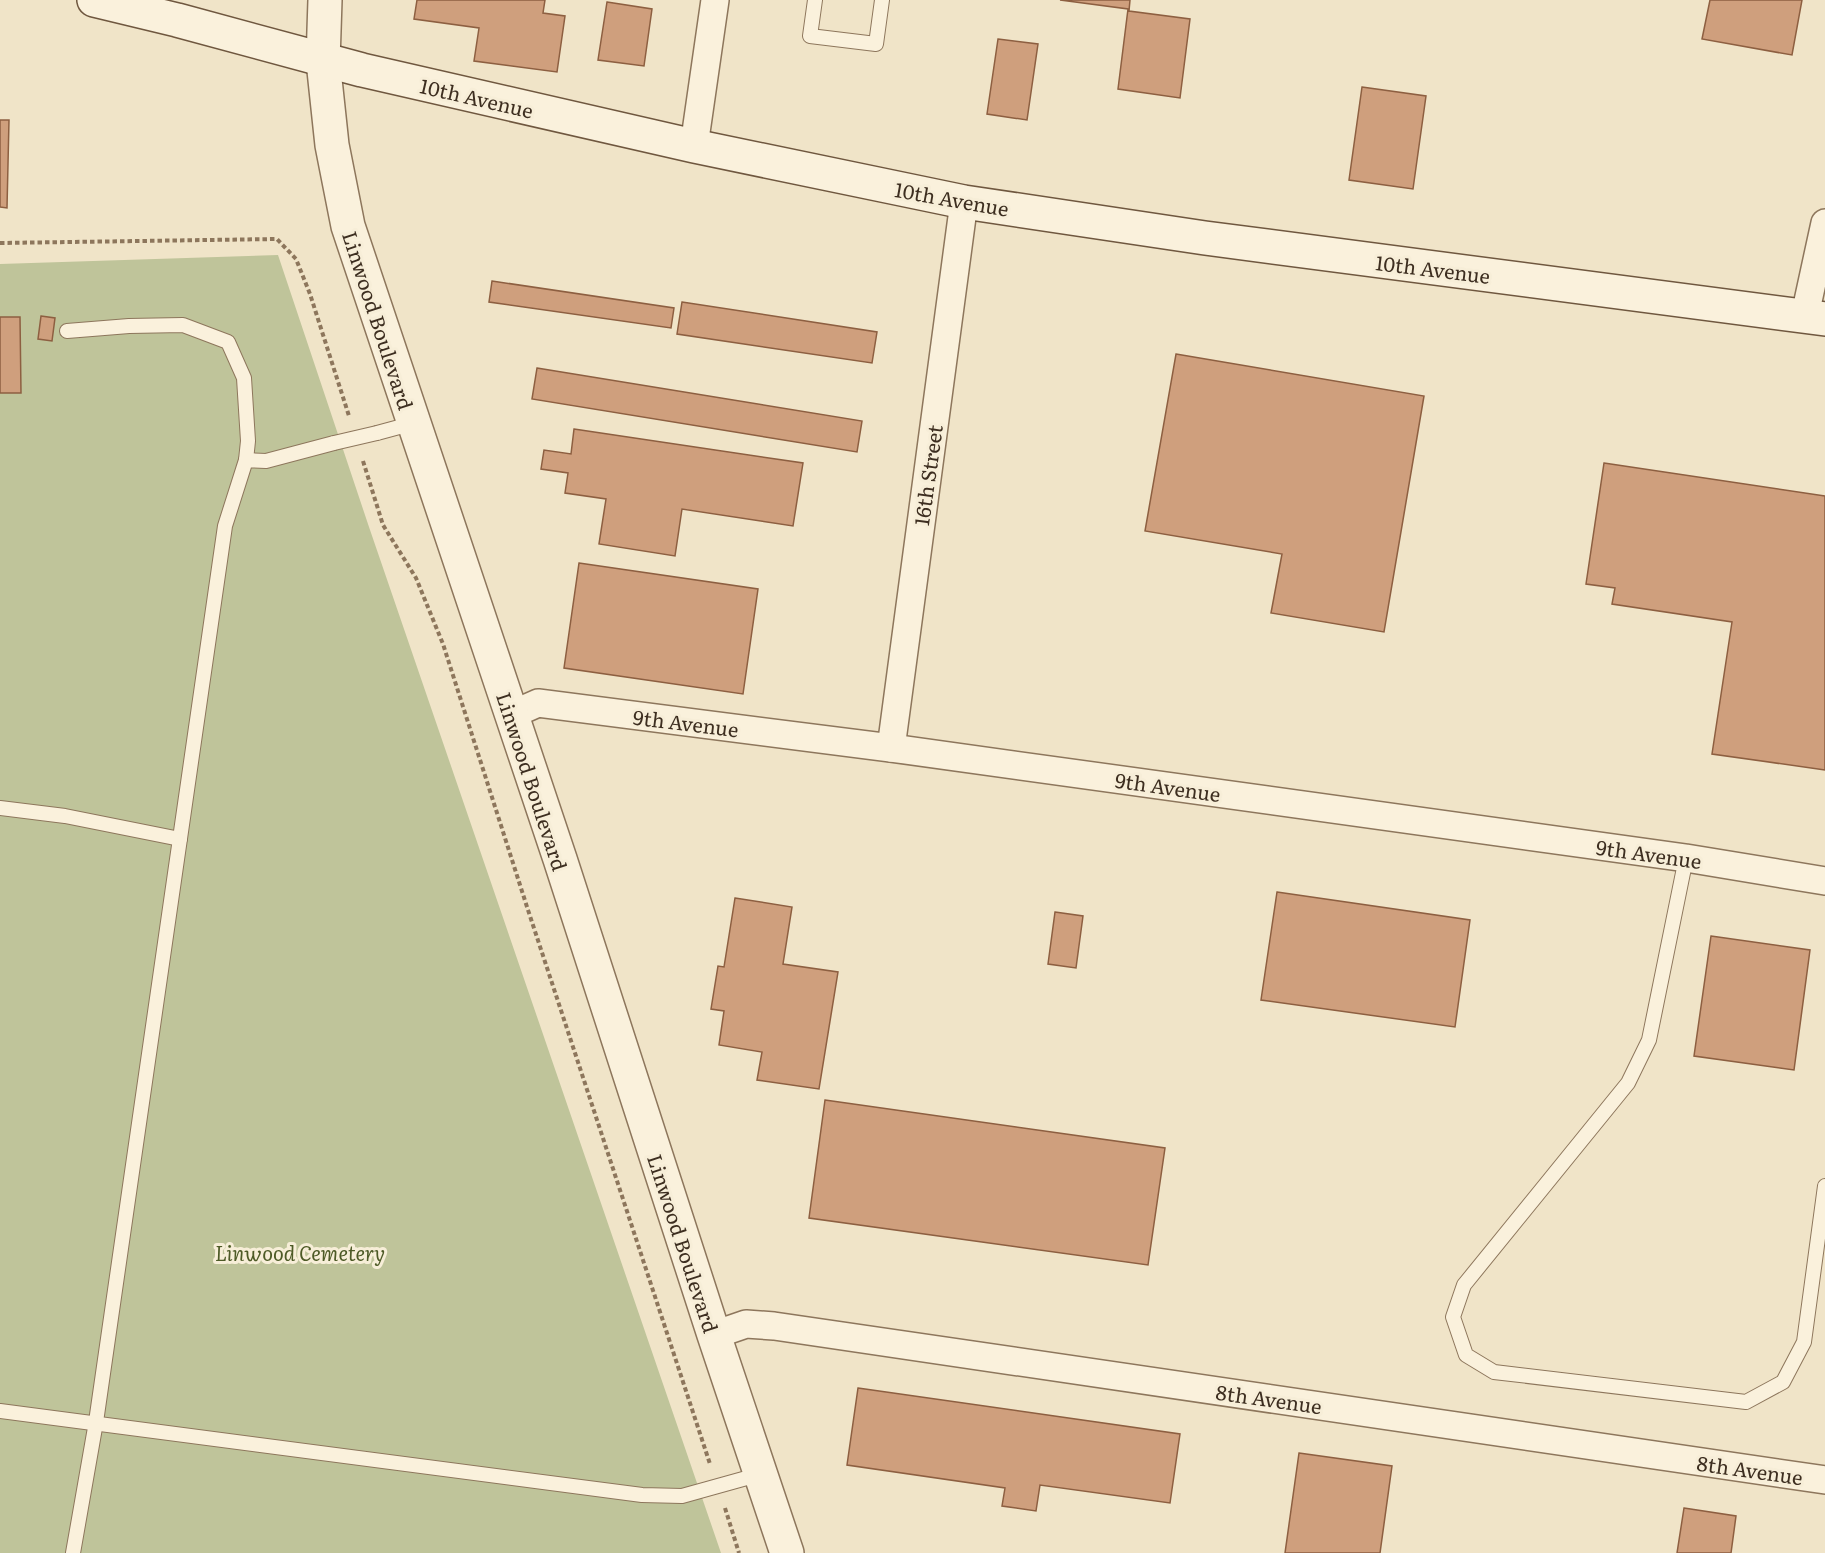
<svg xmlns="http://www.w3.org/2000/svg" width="1825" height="1553" viewBox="0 0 1825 1553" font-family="Literata,serif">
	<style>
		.cemetery { fill: #bfc49a }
		.building { fill: #cf9f7d; stroke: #8d5f41; stroke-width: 1.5 }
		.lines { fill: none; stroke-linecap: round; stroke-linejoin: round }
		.service-casing { stroke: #8d765c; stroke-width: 16 }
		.minor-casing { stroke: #8d765c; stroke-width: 30 }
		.tertiary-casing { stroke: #8d765c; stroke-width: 36 }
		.secondary-casing { stroke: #6f573f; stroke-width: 36 }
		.path { stroke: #8d765c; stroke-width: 4; stroke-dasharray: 4.5 3; stroke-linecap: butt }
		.service { stroke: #faf1dc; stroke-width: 14 }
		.minor { stroke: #faf1dc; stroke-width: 27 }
		.tertiary { stroke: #faf1dc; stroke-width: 33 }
		.secondary { stroke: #faf1dc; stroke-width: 33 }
		.service-bridge-casing { stroke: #8d765c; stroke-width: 16; stroke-linecap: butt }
		.service-bridge { stroke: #faf1dc; stroke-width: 14 }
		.labels { text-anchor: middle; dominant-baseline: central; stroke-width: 6; stroke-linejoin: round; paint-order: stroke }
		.street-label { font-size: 20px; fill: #3d2e20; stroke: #f7eed8 }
		.park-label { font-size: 20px; font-style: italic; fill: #4d5a26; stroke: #f7eed8 }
	</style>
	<rect width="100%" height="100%" fill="#f0e4c8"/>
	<polygon class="cemetery" points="278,255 369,527 721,1553 0,1553 0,264"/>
	<g class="building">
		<polygon points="417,0 545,0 543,13 565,16 557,72 474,61 479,28 414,19"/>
		<polygon points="1060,0 1130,0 1129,11 1190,19 1180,98 1118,89 1128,9"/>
		<polygon points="1710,0 1802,0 1792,55 1702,39"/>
		<polygon points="607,2 652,9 644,66 598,60"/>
		<polygon points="998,39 1038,44 1027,120 987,114"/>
		<polygon points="1362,87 1426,96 1413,189 1349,180"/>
		<polygon points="0,120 9,120 7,208 0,207"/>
		<polygon points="492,281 674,308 671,328 489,302"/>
		<polygon points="682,302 877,332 872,363 677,334"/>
		<polygon points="41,316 55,318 52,341 38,339"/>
		<polygon points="0,317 20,317 21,393 0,393"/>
		<polygon points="1176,354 1424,396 1384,632 1271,613 1282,554 1145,531"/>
		<polygon points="537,368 862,421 857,452 532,399"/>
		<polygon points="574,429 803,463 793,526 682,509 675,556 599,544 606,499 565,493 568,473 541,469 544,450 571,454"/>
		<polygon points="1604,463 1825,496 1825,770 1712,754 1732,622 1612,604 1615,588 1586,584"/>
		<polygon points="579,563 758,589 743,694 564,668"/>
		<polygon points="1277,892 1470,920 1455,1027 1261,1000"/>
		<polygon points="735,898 792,907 783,964 838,972 819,1089 757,1080 762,1052 719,1045 724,1011 711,1009 718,966 724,967"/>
		<polygon points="1055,912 1083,916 1076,968 1048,964"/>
		<polygon points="1711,936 1810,950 1794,1070 1694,1056"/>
		<polygon points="825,1100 1165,1148 1148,1265 809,1218"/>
		<polygon points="858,1388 1180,1434 1170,1503 1040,1485 1036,1511 1002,1506 1005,1488 847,1465"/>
		<polygon points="1299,1453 1392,1466 1380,1553 1285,1553"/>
		<polygon points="1684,1508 1736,1516 1731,1553 1677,1553"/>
	</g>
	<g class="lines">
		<g class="service-casing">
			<g id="service">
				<polyline points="815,0 810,36 876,44 882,0"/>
				<polyline points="67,331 129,326 183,325 228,342 244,378 248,441 246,460"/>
				<polyline points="377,433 414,423"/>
				<polyline points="0,808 65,816 180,839"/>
				<polyline points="1686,858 1649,1040 1628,1083 1464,1285 1453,1317 1466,1355 1494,1372 1746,1402 1783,1382 1804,1342 1825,1186"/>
				<polyline points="0,1411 642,1495 682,1496 761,1474"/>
				<polyline points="73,1553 96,1422 225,526 246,460 266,461 334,443"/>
			</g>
		</g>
		<g class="minor-casing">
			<g id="minor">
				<polyline points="694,146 715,0"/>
				<polyline points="1805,315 1825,223"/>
				<polyline points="511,715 538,703 891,748 1686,858 1825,881"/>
				<polyline points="891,748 964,202"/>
				<polyline points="714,1335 746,1324 774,1326 1825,1480"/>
			</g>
		</g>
		<g class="tertiary-casing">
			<polyline id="tertiary" points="325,0 323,61 332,145 348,226 560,859 714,1335 787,1553"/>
		</g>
		<g class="secondary-casing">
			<polyline id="secondary" points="94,0 177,20 362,70 694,146 964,202 1205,238 1825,319"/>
		</g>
		<g class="path">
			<polyline points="0,243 277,239 296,259 310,294 349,416"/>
			<polyline points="363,461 383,525 416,578 443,644 528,910 710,1464"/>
			<polyline points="725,1508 739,1553"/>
		</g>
		<use href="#service" class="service"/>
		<use href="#minor" class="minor"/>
		<use href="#tertiary" class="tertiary"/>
		<use href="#secondary" class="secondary"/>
		<g class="service-bridge-casing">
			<polyline id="service-bridge" points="334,443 377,433"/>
		</g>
		<use href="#service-bridge" class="service-bridge"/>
	</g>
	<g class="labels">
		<g class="street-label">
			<text transform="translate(477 97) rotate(13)">10th Avenue</text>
			<text transform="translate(952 198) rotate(10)">10th Avenue</text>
			<text transform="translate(1433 268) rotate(7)">10th Avenue</text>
			<text transform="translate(379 320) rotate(72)">Linwood Boulevard</text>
			<text transform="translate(927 475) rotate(-82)">16th Street</text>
			<text transform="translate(686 722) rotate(7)">9th Avenue</text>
			<text transform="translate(533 781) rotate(72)">Linwood Boulevard</text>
			<text transform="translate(1168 786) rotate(8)">9th Avenue</text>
			<text transform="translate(1649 853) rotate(8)">9th Avenue</text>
			<text transform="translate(684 1243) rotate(72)">Linwood Boulevard</text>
			<text transform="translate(1269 1398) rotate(8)">8th Avenue</text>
			<text transform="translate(1750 1469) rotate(8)">8th Avenue</text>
		</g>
		<g class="park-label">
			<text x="300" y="1252">Linwood Cemetery</text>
		</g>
	</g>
</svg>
